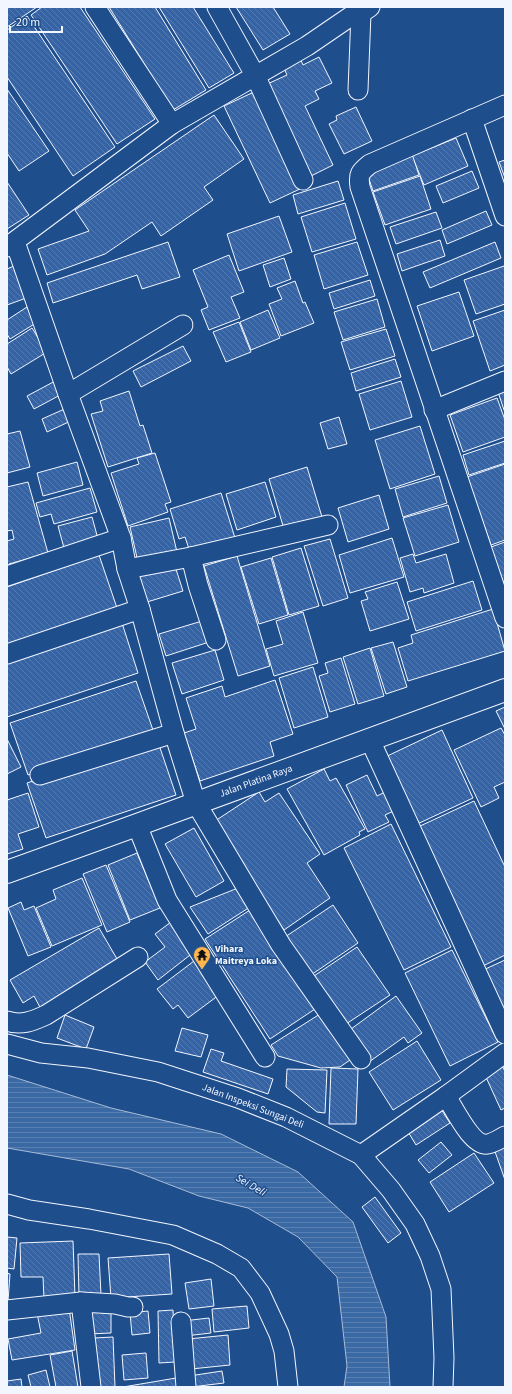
<svg xmlns="http://www.w3.org/2000/svg" width="512" height="1394" viewBox="0 0 512 1394" font-family="'Source Sans 3',sans-serif">
	<style>
		.water { fill: url(#water-rules); stroke: #a8bbd7 }
		.building { fill: url(#building-back-hatch); stroke: #f2f6ff }
		.lines { fill: none; stroke-linecap: round; stroke-linejoin: round }
		.minor-casing { stroke: #f2f6ff; stroke-width: 21 }
		.major-casing { stroke: #f2f6ff; stroke-width: 24 }
		.minor { stroke: #1f4e8c; stroke-width: 19 }
		.major { stroke: #1f4e8c; stroke-width: 22 }
		.labels { text-anchor: middle; dominant-baseline: central; stroke-width: 3; stroke-linejoin: round; paint-order: stroke }
		.street-label { font-size: 10px; fill: #f2f6ff; stroke: #1f4e8c }
		.poi-label { font-size: 10px; font-weight: bold; fill: #f2f6ff; stroke: #1f4e8c; text-anchor: start }
		.water-label { font-size: 11px; font-style: italic; fill: #f2f6ff; stroke: #1f4e8c }
	</style>
	<defs>
		<pattern id="water-rules" width="6" height="5" patternUnits="userSpaceOnUse"><rect width="6" height="5" fill="#3b69a3"/><path d="M0 2.5h6" fill="none" stroke="#587fb1"/></pattern>
		<pattern id="building-back-hatch" width="6" height="6" patternUnits="userSpaceOnUse"><rect width="6" height="6" fill="#3563a3"/><path d="M-1 5l2 2M0 0l6 6M5-1l2 2" fill="none" stroke="#537ab1"/></pattern>
	</defs>
	<rect width="100%" height="100%" fill="#1f4e8c"/>
	<polygon class="water" points="7,1075 111,1108 221,1134 298,1172 353,1222 386,1317 390,1387 344,1387 347,1366 337,1277 298,1237 248,1208 199,1196 129,1169 7,1148"/>
	<g class="building">
		<polygon points="7,7 37,7 7,27"/>
		<polygon points="42,7 80,7 155,119 117,144 31,15"/>
		<polygon points="109,7 155,7 206,90 173,110"/>
		<polygon points="159,7 193,7 234,73 209,88"/>
		<polygon points="236,7 273,7 290,34 263,50"/>
		<polygon points="27,16 115,147 73,176 7,77 7,30"/>
		<polygon points="319,57 332,83 315,91 319,99 305,106 333,165 307,178 263,86 287,75 283,66 300,58 303,65"/>
		<polygon points="7,89 49,151 19,171 7,153"/>
		<polygon points="256,91 302,188 270,203 224,106"/>
		<polygon points="356,107 372,141 344,154 329,124 337,120 336,116"/>
		<polygon points="214,115 244,159 204,187 213,200 161,236 152,222 105,254 47,275 38,249 89,231 75,210"/>
		<polygon points="456,138 468,166 424,185 412,156"/>
		<polygon points="412,154 419,175 373,191 366,170"/>
		<polygon points="505,160 505,178 499,162"/>
		<polygon points="472,171 479,188 443,203 436,186"/>
		<polygon points="420,176 431,209 385,225 373,192"/>
		<polygon points="338,181 344,200 298,214 293,195"/>
		<polygon points="7,182 29,215 7,229"/>
		<polygon points="345,203 356,239 312,252 301,217"/>
		<polygon points="486,211 492,225 447,244 442,230"/>
		<polygon points="436,212 442,228 396,244 390,227"/>
		<polygon points="279,216 292,252 239,271 227,234"/>
		<polygon points="440,240 445,256 402,271 397,254"/>
		<polygon points="168,242 180,277 142,289 137,275 53,303 47,283"/>
		<polygon points="357,242 368,275 324,289 314,255"/>
		<polygon points="495,242 501,258 430,288 423,272"/>
		<polygon points="229,255 244,292 231,297 240,318 209,330 201,310 208,307 193,270"/>
		<polygon points="284,258 291,279 270,287 263,265"/>
		<polygon points="16,265 29,297 7,305 7,269"/>
		<polygon points="504,266 505,269 505,304 476,314 464,280"/>
		<polygon points="370,280 375,296 334,309 329,293"/>
		<polygon points="295,281 303,303 305,302 314,323 281,336 269,304 282,299 277,288"/>
		<polygon points="459,292 474,336 432,351 417,306"/>
		<polygon points="377,299 385,327 343,340 334,312"/>
		<polygon points="27,307 36,323 10,339 7,334 7,320"/>
		<polygon points="268,310 280,338 251,350 240,322"/>
		<polygon points="505,310 505,365 490,371 473,321"/>
		<polygon points="239,322 251,352 226,362 213,332"/>
		<polygon points="32,328 47,352 11,374 7,367 7,344"/>
		<polygon points="386,329 395,356 350,370 341,342"/>
		<polygon points="183,346 191,361 141,387 133,371"/>
		<polygon points="395,359 401,377 356,391 351,373"/>
		<polygon points="57,380 64,393 34,409 27,396"/>
		<polygon points="401,381 412,417 370,430 359,394"/>
		<polygon points="505,386 505,413 497,389"/>
		<polygon points="129,391 140,426 143,425 152,453 108,467 91,414 103,411 100,401"/>
		<polygon points="497,398 505,420 505,437 463,452 450,415"/>
		<polygon points="69,407 75,419 47,432 42,419"/>
		<polygon points="339,417 347,444 328,449 320,423"/>
		<polygon points="420,426 435,474 390,489 375,440"/>
		<polygon points="20,431 30,467 7,473 7,434"/>
		<polygon points="505,441 505,463 469,475 463,455"/>
		<polygon points="155,453 171,502 165,504 168,512 128,526 111,473 139,464 137,458"/>
		<polygon points="77,462 83,485 43,496 37,473"/>
		<polygon points="505,464 505,540 491,545 467,477"/>
		<polygon points="307,467 322,517 284,529 269,479"/>
		<polygon points="439,476 447,503 403,517 395,489"/>
		<polygon points="28,482 48,553 9,564 11,570 7,571 7,541 14,539 12,530 7,531 7,487"/>
		<polygon points="265,482 276,517 237,530 226,494"/>
		<polygon points="90,488 97,512 54,524 51,514 40,517 36,503"/>
		<polygon points="221,493 235,538 190,552 185,537 179,539 170,509"/>
		<polygon points="379,495 389,529 348,542 338,508"/>
		<polygon points="448,505 459,542 415,556 403,518"/>
		<polygon points="92,517 98,539 64,548 58,526"/>
		<polygon points="169,518 177,552 138,562 130,527"/>
		<polygon points="392,538 404,577 350,593 339,555"/>
		<polygon points="330,539 348,598 323,606 304,546"/>
		<polygon points="505,542 505,587 491,547"/>
		<polygon points="301,548 319,606 289,615 272,557"/>
		<polygon points="413,554 416,563 446,554 454,583 424,593 423,588 410,592 400,558"/>
		<polygon points="99,555 117,608 7,647 7,587"/>
		<polygon points="237,556 270,666 238,676 204,566"/>
		<polygon points="271,558 288,615 259,624 241,567"/>
		<polygon points="174,563 183,591 147,602 138,574"/>
		<polygon points="473,581 482,610 416,631 407,602"/>
		<polygon points="397,582 409,619 370,631 361,601 368,599 365,592"/>
		<polygon points="493,609 505,651 408,681 398,648 413,643 411,635"/>
		<polygon points="303,612 318,663 274,676 266,649 283,644 276,621"/>
		<polygon points="202,621 209,642 166,656 159,634"/>
		<polygon points="122,623 138,673 7,717 7,662"/>
		<polygon points="393,642 407,687 386,694 371,648"/>
		<polygon points="370,648 384,696 358,704 343,657"/>
		<polygon points="215,650 224,680 182,694 172,663"/>
		<polygon points="341,658 355,704 330,712 319,676 328,673 325,663"/>
		<polygon points="313,667 328,717 294,728 279,678"/>
		<polygon points="275,680 293,734 270,742 274,756 200,781 184,733 196,729 186,698 222,686 225,697"/>
		<polygon points="136,681 154,733 28,775 10,723"/>
		<polygon points="505,707 505,729 496,711"/>
		<polygon points="501,728 505,735 505,782 494,787 499,798 481,807 454,750"/>
		<polygon points="442,730 473,798 413,826 381,759"/>
		<polygon points="7,739 21,767 7,774"/>
		<polygon points="157,739 176,795 46,838 27,783"/>
		<polygon points="324,769 330,781 336,778 365,829 359,832 360,835 324,855 287,789"/>
		<polygon points="367,775 377,796 389,790 398,809 385,815 389,822 368,832 346,785"/>
		<polygon points="259,792 265,802 279,793 320,854 307,863 330,898 284,930 212,823"/>
		<polygon points="28,793 39,827 18,834 23,849 7,854 7,800"/>
		<polygon points="474,801 505,867 505,955 483,966 418,827"/>
		<polygon points="391,824 451,947 404,970 344,848"/>
		<polygon points="194,828 224,881 196,897 165,844"/>
		<polygon points="137,853 160,908 130,920 108,865"/>
		<polygon points="106,865 130,922 107,932 83,874"/>
		<polygon points="82,878 102,925 52,946 36,908 56,899 53,890"/>
		<polygon points="238,888 250,907 208,934 190,907"/>
		<polygon points="21,902 24,910 34,906 51,947 28,956 8,908"/>
		<polygon points="333,905 358,943 308,977 282,939"/>
		<polygon points="250,910 315,1009 270,1039 205,939"/>
		<polygon points="171,922 194,952 158,980 145,962 165,947 155,934"/>
		<polygon points="99,928 120,964 41,1009 34,996 23,1003 10,980"/>
		<polygon points="357,947 390,995 343,1026 311,978"/>
		<polygon points="452,950 498,1042 450,1066 405,973"/>
		<polygon points="198,958 223,992 188,1018 178,1005 173,1009 157,989"/>
		<polygon points="505,960 505,1023 481,971"/>
		<polygon points="396,996 422,1033 408,1043 404,1037 369,1062 347,1032"/>
		<polygon points="320,1014 350,1060 340,1067 321,1068 278,1056 271,1045"/>
		<polygon points="65,1015 94,1027 86,1049 57,1038"/>
		<polygon points="182,1028 208,1035 201,1057 175,1051"/>
		<polygon points="417,1041 441,1080 393,1110 369,1072"/>
		<polygon points="211,1049 224,1053 221,1061 273,1079 268,1094 203,1072"/>
		<polygon points="503,1067 505,1072 505,1108 501,1110 485,1075"/>
		<polygon points="331,1068 358,1069 356,1124 329,1124"/>
		<polygon points="287,1069 327,1070 325,1113 317,1112 286,1087"/>
		<polygon points="441,1109 450,1123 416,1145 407,1130"/>
		<polygon points="441,1142 452,1155 429,1173 418,1160"/>
		<polygon points="505,1142 505,1180 493,1146"/>
		<polygon points="474,1153 494,1183 449,1212 430,1182"/>
		<polygon points="375,1197 401,1233 388,1243 362,1207"/>
		<polygon points="7,1237 17,1238 14,1269 7,1268"/>
		<polygon points="73,1241 75,1297 44,1299 43,1277 21,1277 20,1243"/>
		<polygon points="78,1254 99,1254 101,1295 79,1296"/>
		<polygon points="169,1254 172,1294 111,1298 108,1258"/>
		<polygon points="7,1273 10,1274 8,1301 7,1301"/>
		<polygon points="211,1279 214,1306 189,1309 185,1283"/>
		<polygon points="247,1306 249,1328 214,1332 212,1309"/>
		<polygon points="69,1308 75,1350 12,1360 8,1339 41,1333 37,1313"/>
		<polygon points="173,1310 175,1362 159,1363 158,1311"/>
		<polygon points="148,1311 150,1333 132,1335 130,1313"/>
		<polygon points="89,1312 111,1312 111,1333 89,1334"/>
		<polygon points="209,1318 211,1333 185,1336 183,1321"/>
		<polygon points="228,1335 230,1365 191,1369 188,1339"/>
		<polygon points="113,1337 115,1387 97,1387 94,1338"/>
		<polygon points="72,1351 78,1387 56,1387 50,1355"/>
		<polygon points="146,1353 148,1378 124,1380 122,1355"/>
		<polygon points="46,1370 50,1387 31,1387 28,1375"/>
		<polygon points="222,1371 224,1383 191,1387 189,1376"/>
		<polygon points="176,1378 178,1387 123,1387"/>
		<polygon points="21,1379 22,1387 7,1387 7,1381"/>
	</g>
	<g class="lines">
		<g class="minor-casing">
			<g id="minor">
				<polyline points="95,7 172,124"/>
				<polyline points="217,7 255,75 303,180"/>
				<polyline points="358,90 361,13"/>
				<path d="M505,105L370,164C360,172 358,174 360,187L505,618"/>
				<polyline points="472,119 505,216"/>
				<polyline points="15,242 68,394 121,538 127,569 140,609 174,733 196,803 281,945 361,1059"/>
				<polyline points="7,247 172,124 307,46 351,16 361,13 370,7"/>
				<polyline points="68,394 183,325"/>
				<polyline points="434,410 505,381"/>
				<polyline points="191,557 198,585 216,640"/>
				<polyline points="127,569 191,557 328,525"/>
				<polyline points="7,576 121,538"/>
				<polyline points="7,654 140,609"/>
				<polyline points="370,740 505,1034"/>
				<polyline points="40,775 174,733"/>
				<polyline points="137,825 167,900 265,1057"/>
				<path d="M7,1021C21,1026 33,1021 46,1015L138,957"/>
				<polyline points="7,1044 41,1053 88,1058 158,1072 238,1098 286,1117 361,1155 391,1190 415,1224 430,1256 441,1289 444,1358 443,1387"/>
				<path d="M446,1096C454,1108 472,1147 488,1144C493,1143 500,1139 505,1136"/>
				<polyline points="361,1155 446,1096 505,1053"/>
				<polyline points="7,1204 29,1210 89,1219 173,1235 217,1254 241,1268 260,1293 279,1334 284,1351 288,1387"/>
				<polyline points="7,1310 81,1302"/>
				<polyline points="181,1322 186,1387"/>
				<polyline points="91,1387 81,1302 115,1304 128,1307 133,1307"/>
			</g>
		</g>
		<g class="major-casing">
			<polyline id="major" points="7,872 137,825 505,690"/>
		</g>
		<use href="#minor" class="minor"/>
		<use href="#major" class="major"/>
	</g>
	<defs>
		<g id="temple-pin" transform="scale(0.9)"><path d="M0 17L-7.5 6A9.5 9.5 0 1 1 7.5 6Z" fill="#ffb74d" stroke="#1f4e8c"/><path d="M0-6L5-2H3V0L6.5 2.5H4V6H1.5V3h-3V6H-4V2.5H-6.5L-3 0V-2H-5Z" fill="#111"/></g>
	</defs>
	<g fill-rule="evenodd">
		<use href="#temple-pin" x="202" y="955"/>
	</g>
	<g class="labels">
		<g class="street-label">
			<text transform="translate(256 781) rotate(-20)">Jalan Platina Raya</text>
			<text transform="translate(253 1106) rotate(21)">Jalan Inspeksi Sungai Deli</text>
		</g>
		<g class="poi-label">
			<text x="215" y="949">Vihara<tspan x="215" dy="12">Maitreya Loka</tspan></text>
		</g>
		<g class="water-label">
			<text transform="translate(251 1185) rotate(30)">Sei Deli</text>
		</g>
	</g>
	<rect width="512" height="1394" fill="none" stroke="#f2f6ff" stroke-width="16"/>
	<path d="M10 26v6h52v-6" fill="none" stroke="#f2f6ff" stroke-width="2"/>
	<text x="16" y="26" font-size="12" fill="#f2f6ff" stroke="#1f4e8c" stroke-width="3" paint-order="stroke">20 m</text>
</svg>
